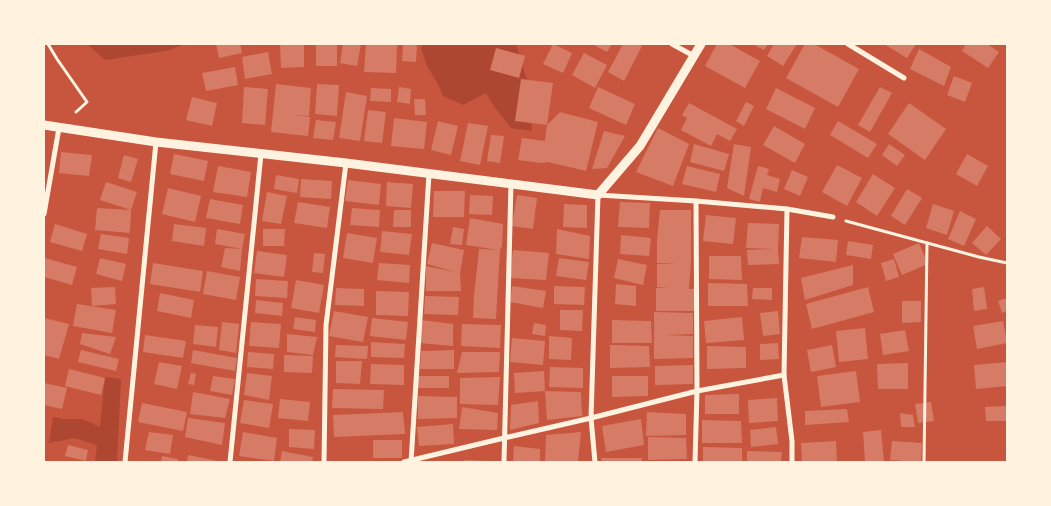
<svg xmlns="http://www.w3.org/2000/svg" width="1051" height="506" viewBox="0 0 1051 506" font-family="'Source Serif 4',serif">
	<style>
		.green { fill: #ae4732 }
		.building { fill: #d67c66 }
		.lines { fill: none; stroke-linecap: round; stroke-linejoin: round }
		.path { stroke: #fff3e0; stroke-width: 3 }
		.minor { stroke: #fff3e0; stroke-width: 5 }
		.tertiary { stroke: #fff3e0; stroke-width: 9 }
	</style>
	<rect width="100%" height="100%" fill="#c8553d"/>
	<g class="green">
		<polygon points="87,44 185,44 166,51 105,60"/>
		<polygon points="424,44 516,44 528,84 532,131 511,128 495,108 486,93 463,105 443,96 438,84 427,66 421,48"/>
		<polygon points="105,377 121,379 117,462 95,462 97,445 74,438 49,443 53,417 64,419 82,419 100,427"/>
	</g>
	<g class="building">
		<polygon points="216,44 240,44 242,53 219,58"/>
		<polygon points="280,44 304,44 304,67 281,68"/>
		<rect x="316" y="44" width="21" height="22"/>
		<polygon points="343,44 361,44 357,66 340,63"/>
		<polygon points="366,44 397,44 396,73 364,72"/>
		<polygon points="403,44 417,44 416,62 402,61"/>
		<polygon points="553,44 572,53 563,73 543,64"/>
		<polygon points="592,44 612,44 607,52"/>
		<polygon points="623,44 637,44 642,46 624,81 608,72"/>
		<polygon points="717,44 729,44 760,61 745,88 705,66"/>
		<polygon points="752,44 768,44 764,50"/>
		<polygon points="774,44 797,44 783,66 767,56"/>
		<polygon points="805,44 814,44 859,69 838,107 786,78"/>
		<polygon points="884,44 916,44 907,58"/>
		<polygon points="966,44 987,44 999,52 988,68 962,51"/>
		<polygon points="496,48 525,56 519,78 490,70"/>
		<polygon points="919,49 951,67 944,86 910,69"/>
		<polygon points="268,52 272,74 245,79 242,57"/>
		<polygon points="584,53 607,65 595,88 572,75"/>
		<polygon points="235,67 238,85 206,91 202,73"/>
		<polygon points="954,76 972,83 965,102 947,95"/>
		<polygon points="521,79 553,83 547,125 515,121"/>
		<polygon points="276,84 311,88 309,116 294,115 310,117 308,136 271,132"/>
		<polygon points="317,84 339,85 337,116 315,114"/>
		<polygon points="244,87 268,89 265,125 242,123"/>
		<polygon points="399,87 411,89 410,104 397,102"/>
		<polygon points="598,87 635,104 626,125 589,108"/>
		<polygon points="880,87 892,93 870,132 858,125"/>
		<polygon points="371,88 391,89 391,102 370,101"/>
		<polygon points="776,88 815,108 805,129 766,109"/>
		<polygon points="346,92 367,96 360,141 339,138"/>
		<polygon points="192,97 217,103 212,126 186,120"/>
		<polygon points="414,99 425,99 426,115 415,115"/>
		<polygon points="746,102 754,106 744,126 736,121"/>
		<polygon points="689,103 737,129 730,141 717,134 711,146 681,130 687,118 682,115"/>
		<polygon points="909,103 946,129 925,160 888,134"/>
		<polygon points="368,110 386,112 382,143 364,141"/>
		<polygon points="560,112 598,122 586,171 548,162 541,163 518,160 522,138 545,141 547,125"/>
		<polygon points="394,118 427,122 424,149 391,146"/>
		<polygon points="316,120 336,122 333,140 313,138"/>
		<polygon points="438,121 458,126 451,155 431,150"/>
		<polygon points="838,121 877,144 868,158 830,135"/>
		<polygon points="468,123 488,126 480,165 460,161"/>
		<polygon points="774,126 805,144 795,163 763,145"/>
		<polygon points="658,128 689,144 673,186 636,172"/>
		<polygon points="604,131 625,136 607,168 592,169"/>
		<polygon points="491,135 504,136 500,163 487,161"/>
		<polygon points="694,144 729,154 724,171 690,162"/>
		<polygon points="734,144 751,147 744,196 727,188"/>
		<polygon points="889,144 905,155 897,166 882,155"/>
		<polygon points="61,152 92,155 89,176 59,173"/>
		<polygon points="174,154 208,161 204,181 170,174"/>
		<polygon points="967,154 988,166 977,186 956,174"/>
		<polygon points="124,155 138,159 131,182 118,178"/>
		<polygon points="837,165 862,178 847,206 822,192"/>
		<polygon points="218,166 251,172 247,197 213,192"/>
		<polygon points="687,166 720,174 716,192 682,184"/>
		<polygon points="758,166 769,169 767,175 780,179 777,192 763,188 760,202 749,199"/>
		<polygon points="792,170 808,177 800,196 784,189"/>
		<polygon points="873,174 895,188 877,216 856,202"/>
		<polygon points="276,175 299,179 297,193 274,189"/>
		<polygon points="301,179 332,181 331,199 300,197"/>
		<polygon points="348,180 381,184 379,205 345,201"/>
		<polygon points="106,182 137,192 131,210 100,200"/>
		<polygon points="387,182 413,184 411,208 386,206"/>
		<polygon points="168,188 201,196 195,222 162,214"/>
		<polygon points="907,189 922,198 905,225 891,216"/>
		<polygon points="434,191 465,191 464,217 433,217"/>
		<polygon points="267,192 287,196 281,224 262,221"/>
		<polygon points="470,195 493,196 492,215 469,214"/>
		<polygon points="517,195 537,198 533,229 512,226"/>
		<polygon points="210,199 243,205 240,224 206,218"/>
		<polygon points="298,202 330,207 327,228 294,223"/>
		<polygon points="620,202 650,203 649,228 618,227"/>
		<polygon points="564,204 587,205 587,228 563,227"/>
		<polygon points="933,204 954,211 947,235 926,228"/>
		<polygon points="97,208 131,210 130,233 95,230"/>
		<polygon points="352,208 380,210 379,227 350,225"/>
		<polygon points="394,210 411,210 411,227 393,227"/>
		<polygon points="660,210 691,210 691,262 689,289 695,289 695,311 656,311 656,288 669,288 657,287 657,264 677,263 657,263 657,240"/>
		<polygon points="960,211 976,219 964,246 948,239"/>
		<polygon points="706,215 736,218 733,244 703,241"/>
		<polygon points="470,218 503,224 502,246 500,250 496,319 473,318 474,296 479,249 498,250 466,245"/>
		<polygon points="748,223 779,224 778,249 779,264 748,265 747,250 774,249 746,248"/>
		<polygon points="55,224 87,234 82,251 50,242"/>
		<polygon points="174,224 206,228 204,246 172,241"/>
		<polygon points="987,226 1001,239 986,255 972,243"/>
		<polygon points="453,227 464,229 462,245 450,244"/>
		<polygon points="217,229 245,234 242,249 240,271 221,267 225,248 242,249 215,244"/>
		<polygon points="263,229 285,229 284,246 263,246"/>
		<polygon points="557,229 590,236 589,259 556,254"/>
		<polygon points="382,231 412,234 409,255 380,252"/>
		<polygon points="347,233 377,238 373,263 343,258"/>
		<polygon points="101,234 129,238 127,254 98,249"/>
		<polygon points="621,235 651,238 649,256 620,254"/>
		<polygon points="802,237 838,240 836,262 799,258"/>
		<polygon points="848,241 873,245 871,259 846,255"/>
		<polygon points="432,243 464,250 460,273 461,291 426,291 426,266 455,272 427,264"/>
		<polygon points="919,243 928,264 902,275 893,254"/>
		<polygon points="513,250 549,253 546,280 510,278"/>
		<polygon points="257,251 287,255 284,277 254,273"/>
		<polygon points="314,253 325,254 323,273 312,272"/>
		<polygon points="709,256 741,256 742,280 709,279"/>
		<polygon points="45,258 77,267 72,285 44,277 44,262"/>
		<polygon points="100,258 126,264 122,281 96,274"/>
		<polygon points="559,258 589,262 586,280 556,276"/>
		<polygon points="618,259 647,265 643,285 614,278"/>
		<polygon points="894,259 899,277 886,281 881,263"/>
		<polygon points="153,263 203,271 200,292 150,284"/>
		<polygon points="379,263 410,265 409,283 377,280"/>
		<polygon points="853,265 853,285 805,300 801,278"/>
		<polygon points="207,271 240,277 236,300 203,294"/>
		<polygon points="256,279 288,281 287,298 255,296"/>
		<polygon points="296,280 324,285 319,313 291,308"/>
		<polygon points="708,283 747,284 748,306 708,306"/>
		<polygon points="616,284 636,286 636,306 615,304"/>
		<polygon points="512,286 546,291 543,308 510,302"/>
		<polygon points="554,286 585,287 584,305 554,304"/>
		<polygon points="115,287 116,304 92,306 91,288"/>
		<polygon points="868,287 874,312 812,329 806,304"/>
		<polygon points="984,287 987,309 974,311 972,289"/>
		<polygon points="336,288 364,289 364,306 335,305"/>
		<polygon points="753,288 772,288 772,300 752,299"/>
		<polygon points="376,291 409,292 408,316 376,315"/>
		<polygon points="160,293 194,300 191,318 157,311"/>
		<polygon points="425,296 459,297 458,315 424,314"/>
		<polygon points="1007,298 1007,311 1002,313 998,301"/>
		<polygon points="256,300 283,303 282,316 255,313"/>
		<polygon points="902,301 921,301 921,322 902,323"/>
		<polygon points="77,304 116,310 112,333 73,326"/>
		<polygon points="560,310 583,310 582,331 560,330"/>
		<polygon points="334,311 368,317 363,342 329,336"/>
		<polygon points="778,311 780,334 763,336 760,313"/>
		<polygon points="654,312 693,313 693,334 663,335 693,336 693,358 654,359"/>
		<polygon points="295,317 316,320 315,332 293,329"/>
		<polygon points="742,317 744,340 706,343 704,321"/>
		<polygon points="44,318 69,324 59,359 44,355"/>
		<polygon points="372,318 408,322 406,340 370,336"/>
		<polygon points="421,320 453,324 453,346 419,343"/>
		<polygon points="612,320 651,321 652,343 612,343"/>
		<polygon points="1003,321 1007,343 977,349 973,326"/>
		<polygon points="222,322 239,324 236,353 219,350"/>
		<polygon points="251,322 281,324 279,348 249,346"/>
		<polygon points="534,323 546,325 545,336 532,334"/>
		<polygon points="462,324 501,325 500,348 461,346"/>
		<polygon points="195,325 218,327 216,347 193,344"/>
		<polygon points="865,328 868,359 839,362 836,331"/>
		<polygon points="905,330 909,351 883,355 880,334"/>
		<polygon points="82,333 116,337 110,354 80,344"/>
		<polygon points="287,334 317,337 313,355 287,352"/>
		<polygon points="145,335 186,341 183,358 143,352"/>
		<polygon points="549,336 572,338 571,360 549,359"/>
		<polygon points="512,338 545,341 543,365 510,362"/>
		<polygon points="371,342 405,344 404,358 371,357"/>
		<polygon points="778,343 779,359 760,360 760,344"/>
		<polygon points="336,345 368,346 367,359 335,357"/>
		<polygon points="610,345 649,346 650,367 610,368"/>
		<polygon points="832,345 836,367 811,372 807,350"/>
		<polygon points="707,346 746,347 746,368 707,369"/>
		<polygon points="81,350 119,359 116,371 78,362"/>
		<polygon points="193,350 237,358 235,371 191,363"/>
		<polygon points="454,350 454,369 420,369 421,351"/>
		<polygon points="248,352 274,354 273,369 247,367"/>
		<polygon points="462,352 500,352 499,372 457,373"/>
		<polygon points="284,355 313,356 312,373 284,372"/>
		<polygon points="336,361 362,361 360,384 336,383"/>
		<polygon points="159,362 182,366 177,389 154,384"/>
		<polygon points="1007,362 1007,386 976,389 974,365"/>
		<polygon points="908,363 908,389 878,389 877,364"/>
		<polygon points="371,364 404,365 404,385 370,384"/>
		<polygon points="693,365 693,384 655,385 655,366"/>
		<polygon points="550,367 583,368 583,388 549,387"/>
		<polygon points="69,369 105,378 101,395 65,386"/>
		<polygon points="544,371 545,391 515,393 514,373"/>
		<polygon points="856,371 860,402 821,407 817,376"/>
		<polygon points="191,373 196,374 194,385 188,384"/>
		<polygon points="247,373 272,376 269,400 244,395"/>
		<polygon points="213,376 235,379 232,395 210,391"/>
		<rect x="418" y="376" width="31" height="12"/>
		<polygon points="612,376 648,376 648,396 612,397"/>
		<polygon points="500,377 498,405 460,404 460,378"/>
		<polygon points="44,383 67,388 62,409 44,405"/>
		<polygon points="333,389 384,390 383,409 332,408"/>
		<polygon points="545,391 581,392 582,416 547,420"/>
		<polygon points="193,392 230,399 225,418 190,414"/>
		<polygon points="739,394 739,414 705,414 705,395"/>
		<polygon points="418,396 457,397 457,418 418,419"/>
		<polygon points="777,398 778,421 749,423 748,400"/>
		<polygon points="280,399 310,402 308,421 278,418"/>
		<polygon points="244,400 273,404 269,428 240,423"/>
		<polygon points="538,401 539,423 510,430 511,405"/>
		<polygon points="931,402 934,421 918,423 915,404"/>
		<polygon points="142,403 187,412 183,431 138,422"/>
		<polygon points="1006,406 1006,421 986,421 985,407"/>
		<polygon points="462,407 498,413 497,430 459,429"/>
		<polygon points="847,409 849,422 805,425 805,411"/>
		<polygon points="403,412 405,434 334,437 333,415"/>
		<polygon points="647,412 686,414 686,435 646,436"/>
		<polygon points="900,413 913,415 915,427 901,427"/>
		<polygon points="188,418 225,423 222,445 185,437"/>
		<polygon points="641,419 644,445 606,452 602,426"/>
		<polygon points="702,420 741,421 742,443 702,443"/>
		<polygon points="453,424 454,444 419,446 417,427"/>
		<polygon points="776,427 778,444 751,447 750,430"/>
		<polygon points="289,429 315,430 314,449 289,447"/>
		<polygon points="881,430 884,462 865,462 863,432"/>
		<polygon points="149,432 173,435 170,454 145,450"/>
		<polygon points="243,432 277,438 274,461 239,456"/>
		<polygon points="581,432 578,462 545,462 546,435"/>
		<polygon points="648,437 686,438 687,459 648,460"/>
		<rect x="373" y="440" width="29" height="18"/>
		<polygon points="836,441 837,462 802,462 801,443"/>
		<polygon points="892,441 922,443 921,462 890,460"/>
		<polygon points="68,445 88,450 86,461 65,456"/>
		<polygon points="514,446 540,449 540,462 513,462"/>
		<polygon points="703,447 742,448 742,462 703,462"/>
		<polygon points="282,451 313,457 312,462 280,462"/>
		<polygon points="747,451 782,452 781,462 747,462"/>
		<polygon points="188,455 218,461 218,462 187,462"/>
		<polygon points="162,456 178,459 178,462 161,462"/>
		<polygon points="601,458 642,458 642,462 602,462"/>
		<polygon points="464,460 492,461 492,462 464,462"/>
	</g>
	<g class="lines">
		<g class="path">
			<polyline points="48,44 57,59 87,102 76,112"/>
			<polyline points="846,221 979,257 1007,263"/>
			<polyline points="924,462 927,243"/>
		</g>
		<g class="minor">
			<polyline points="672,44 694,56"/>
			<polyline points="848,44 904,78"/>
			<polyline points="787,209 784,375 792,441 792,462"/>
			<polyline points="44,214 59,128"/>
			<polyline points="125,462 156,142"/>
			<polyline points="230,462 261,154"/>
			<polyline points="324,462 326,325 346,163"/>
			<polyline points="404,462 504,438 591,418 697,391 784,375"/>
			<polyline points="411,462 429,174"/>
			<polyline points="504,462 511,183"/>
			<polyline points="595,462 591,418 598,195 696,201 787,209 833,217"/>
			<polyline points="695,462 697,391 696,201"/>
		</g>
		<polyline class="tertiary" points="44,125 156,142 346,163 598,195 640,146 701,44"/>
	</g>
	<rect width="1051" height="506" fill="none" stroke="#fff3e0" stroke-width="90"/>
</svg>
